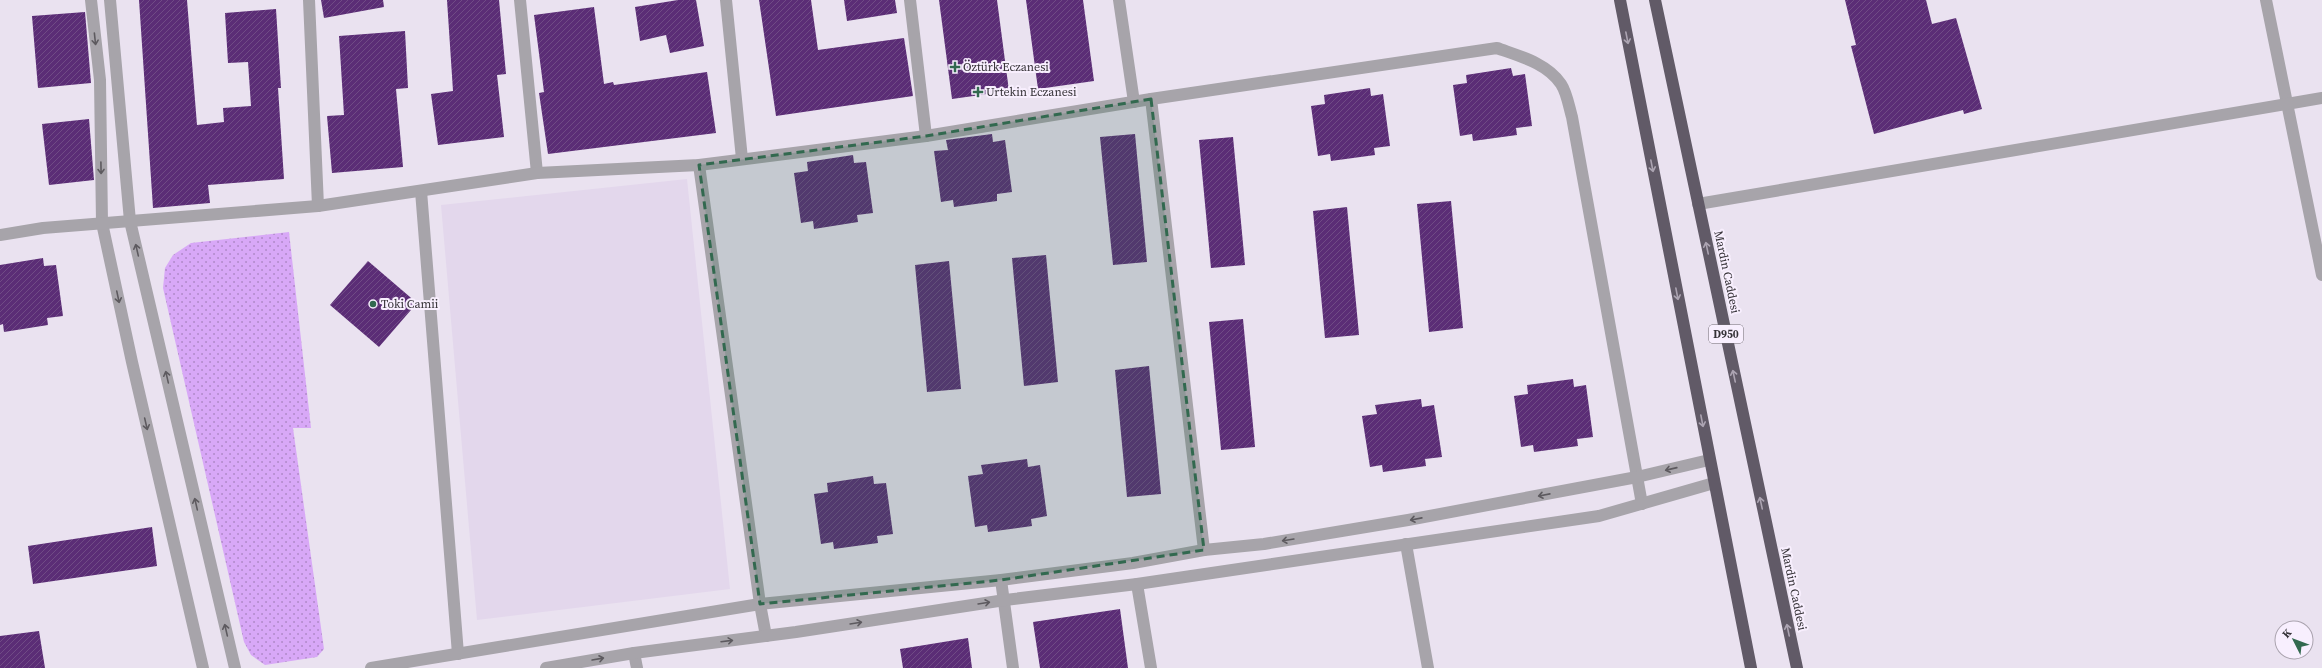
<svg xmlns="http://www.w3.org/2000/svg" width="2322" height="668" viewBox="0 0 2322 668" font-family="'Source Serif 4',serif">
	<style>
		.built { fill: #e3d7ec }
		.park { fill: url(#park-dots) }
		.building { fill: url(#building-hatch) }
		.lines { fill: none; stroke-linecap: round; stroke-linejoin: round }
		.minor { stroke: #a7a4aa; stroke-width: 12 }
		.highway { stroke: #615a67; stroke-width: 12 }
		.oneway { stroke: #aca4b2 }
		.oneway2 { stroke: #5d5a5f }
		.marked { fill: #32694f; fill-opacity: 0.2; stroke: #32694f; stroke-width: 3; stroke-dasharray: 8 5; stroke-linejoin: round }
		.poi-dot { fill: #32694f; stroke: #f8effe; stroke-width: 1.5 }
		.labels { text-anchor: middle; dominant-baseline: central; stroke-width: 4; stroke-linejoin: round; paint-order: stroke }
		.shield { fill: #f8effe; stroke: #706b73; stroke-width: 1 }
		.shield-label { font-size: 11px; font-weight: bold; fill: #353237 }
		.poi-label { font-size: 12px; fill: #353237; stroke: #f8effe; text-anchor: start }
		.street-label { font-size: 12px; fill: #353237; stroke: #f8effe }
	</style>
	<defs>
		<pattern id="park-dots" width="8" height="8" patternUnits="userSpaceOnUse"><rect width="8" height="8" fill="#d8a8f7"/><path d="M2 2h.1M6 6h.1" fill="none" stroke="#b089c9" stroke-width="1.8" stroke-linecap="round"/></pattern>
		<pattern id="building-hatch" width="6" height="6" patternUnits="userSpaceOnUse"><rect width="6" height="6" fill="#5b2d76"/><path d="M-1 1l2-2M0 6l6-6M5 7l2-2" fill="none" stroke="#704b85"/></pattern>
	</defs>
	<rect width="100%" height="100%" fill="#eae2f0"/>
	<polygon class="built" points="687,179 730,589 477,620 441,205"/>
	<polygon class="park" points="289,232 311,428 293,428 324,649 317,657 265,665 251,655 244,642 163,288 165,268 173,255 191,243"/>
	<g class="building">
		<polygon points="139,0 187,0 197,125 224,122 223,108 251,106 248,62 228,63 225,13 276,9 281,88 278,88 284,179 208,185 210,203 153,208"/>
		<polygon points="321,0 383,0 384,7 324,18"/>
		<polygon points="447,0 499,0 506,74 497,75 504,137 438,145 431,94 453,91"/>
		<polygon points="678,0 696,0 704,46 670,53 666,35 640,41 635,7"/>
		<polygon points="759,0 811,0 818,50 904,38 913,96 776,116"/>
		<polygon points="844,0 895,0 897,13 847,21"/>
		<polygon points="939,0 997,0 1009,91 952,99"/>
		<polygon points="1026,0 1083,0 1094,81 1038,89"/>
		<polygon points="1845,0 1926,0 1932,24 1956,18 1982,109 1964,114 1963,110 1874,134 1851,46 1856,45"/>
		<polygon points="594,7 604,84 613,82 614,85 707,72 716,133 548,154 539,93 544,92 534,15"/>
		<polygon points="85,12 91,83 38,88 32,16"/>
		<polygon points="405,31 408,88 396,89 403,167 332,173 327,116 344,115 339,36"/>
		<polygon points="1511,68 1513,76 1525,74 1532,126 1516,128 1517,135 1473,141 1472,134 1460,136 1453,85 1467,83 1466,75"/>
		<polygon points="1370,88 1371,96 1383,94 1390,146 1374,148 1375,155 1331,161 1330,154 1318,156 1311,106 1325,104 1324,95"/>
		<polygon points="89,119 94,180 49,185 42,124"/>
		<polygon points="992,134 993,142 1005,140 1012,192 997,194 997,201 954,207 953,200 941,202 934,151 948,150 946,140"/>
		<polygon points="1135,134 1147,262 1113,265 1100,137"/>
		<polygon points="1233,137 1245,265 1211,268 1199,140"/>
		<polygon points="853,155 854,163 866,162 873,213 857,215 858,222 814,229 813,221 801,223 794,173 808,171 807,162"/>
		<polygon points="1451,201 1463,328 1429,332 1417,204"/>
		<polygon points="1347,207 1359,335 1325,338 1313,211"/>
		<polygon points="1046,255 1058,382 1024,386 1012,258"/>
		<polygon points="43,258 44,266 56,265 63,316 47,318 48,325 4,332 3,324 0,325 0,265"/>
		<polygon points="368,261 417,303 379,347 330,305"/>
		<polygon points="949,261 961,389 927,392 915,265"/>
		<polygon points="1243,319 1255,447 1221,450 1209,322"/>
		<polygon points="1149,366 1161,494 1127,497 1115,370"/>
		<polygon points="1573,379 1574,387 1586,385 1593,437 1577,439 1578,446 1534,452 1533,445 1521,447 1514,396 1528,394 1527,385"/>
		<polygon points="1421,399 1422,407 1434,405 1442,457 1425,459 1426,466 1383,472 1382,465 1370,467 1362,416 1377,414 1375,405"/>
		<polygon points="1027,459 1028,467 1040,465 1047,516 1031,519 1032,526 988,532 987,525 975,527 968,476 983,474 981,465"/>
		<polygon points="873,476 874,484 886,483 893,534 877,536 878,543 834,549 833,542 821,544 814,494 828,492 827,483"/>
		<polygon points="152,527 157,566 33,584 28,546"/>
		<polygon points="1120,609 1128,668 1040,668 1033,622"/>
		<polygon points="39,631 45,668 0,668 0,636"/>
		<polygon points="968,638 972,668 903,668 900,649"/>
	</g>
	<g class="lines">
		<g class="minor">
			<polyline points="91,0 100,80 102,223 132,362 203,668"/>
			<polyline points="110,0 130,221 235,668"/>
			<polyline points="309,0 318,206"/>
			<polyline points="520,0 537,173"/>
			<polyline points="726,0 742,159"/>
			<polyline points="910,0 926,136"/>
			<polyline points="1119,0 1134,102"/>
			<polyline points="2266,0 2322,275"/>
			<polyline points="1151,99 1204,550"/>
			<polyline points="699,165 760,604 766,636"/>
			<polyline points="421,191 458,654"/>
			<polyline points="1698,204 2322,98"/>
			<path d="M0,235L43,228L318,206L537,173L699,165L926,136L1151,99L1497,48C1519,56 1547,63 1561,84C1567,93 1569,107 1572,117L1642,504"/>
			<polyline points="1406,544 1428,668"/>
			<polyline points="1001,580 1013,668"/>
			<polyline points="1137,584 1151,668"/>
			<polyline points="634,653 637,668"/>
			<polyline points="371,668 760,604 1001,580 1133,563 1204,550 1264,544 1408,520 1637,477 1709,460"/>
			<polyline points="546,668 634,653 796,632 1005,600 1137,584 1599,516 1714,483"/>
		</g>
		<g class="highway">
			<polyline points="1620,0 1751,668"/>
			<polyline points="1655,0 1797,668"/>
		</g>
	</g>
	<defs><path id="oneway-shaft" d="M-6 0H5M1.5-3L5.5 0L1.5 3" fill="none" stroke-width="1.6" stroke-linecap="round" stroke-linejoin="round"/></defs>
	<g class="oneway">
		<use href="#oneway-shaft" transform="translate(1627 38) rotate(79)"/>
		<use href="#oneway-shaft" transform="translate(1652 166) rotate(79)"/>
		<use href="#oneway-shaft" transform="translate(1707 248) rotate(-102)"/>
		<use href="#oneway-shaft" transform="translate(1677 294) rotate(79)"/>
		<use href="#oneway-shaft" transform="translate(1734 376) rotate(-102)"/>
		<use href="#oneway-shaft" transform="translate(1702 421) rotate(79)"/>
		<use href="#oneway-shaft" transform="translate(1761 503) rotate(-102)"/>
		<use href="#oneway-shaft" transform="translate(1788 630) rotate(-102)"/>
	</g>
	<g class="oneway2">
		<use href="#oneway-shaft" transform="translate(95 39) rotate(84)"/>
		<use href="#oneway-shaft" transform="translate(101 168) rotate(89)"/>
		<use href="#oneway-shaft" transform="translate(137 250) rotate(-103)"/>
		<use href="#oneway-shaft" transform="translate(118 297) rotate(78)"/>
		<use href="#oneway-shaft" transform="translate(167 377) rotate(-103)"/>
		<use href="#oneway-shaft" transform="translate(146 424) rotate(77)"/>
		<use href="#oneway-shaft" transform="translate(1671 469) rotate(167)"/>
		<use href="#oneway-shaft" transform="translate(1544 495) rotate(169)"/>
		<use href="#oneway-shaft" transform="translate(196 504) rotate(-103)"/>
		<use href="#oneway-shaft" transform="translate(1416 519) rotate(169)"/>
		<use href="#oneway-shaft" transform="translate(1288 540) rotate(171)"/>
		<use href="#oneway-shaft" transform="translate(984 603) rotate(-9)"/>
		<use href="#oneway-shaft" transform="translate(856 623) rotate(-9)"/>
		<use href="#oneway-shaft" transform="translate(226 630) rotate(-103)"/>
		<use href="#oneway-shaft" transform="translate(727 641) rotate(-7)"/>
		<use href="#oneway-shaft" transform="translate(598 659) rotate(-10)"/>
	</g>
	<path class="marked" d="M1151,99L1204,550L1001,580L760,604L699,165L926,136Z"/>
	<g class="poi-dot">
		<path d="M953 61h4v4h4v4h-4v4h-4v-4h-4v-4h4z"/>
		<path d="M976 86h4v4h4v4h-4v4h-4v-4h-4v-4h4z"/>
		<circle cx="373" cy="304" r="4"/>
	</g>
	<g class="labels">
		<rect class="shield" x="1709" y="325" width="34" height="18" rx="3"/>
		<g class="shield-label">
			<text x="1726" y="334">D950</text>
		</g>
		<g class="poi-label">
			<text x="963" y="67">Öztürk Eczanesi</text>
			<text x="986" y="92">Urtekin Eczanesi</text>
			<text x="381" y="304">Toki Camii</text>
		</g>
		<g class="street-label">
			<text transform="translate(1727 272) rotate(78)">Mardin Caddesi</text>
			<text transform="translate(1794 589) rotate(78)">Mardin Caddesi</text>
		</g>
	</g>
	<g transform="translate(2294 640) rotate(312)"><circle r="19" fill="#f8effe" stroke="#aaa3ae"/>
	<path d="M0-3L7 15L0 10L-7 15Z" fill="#32694f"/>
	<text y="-6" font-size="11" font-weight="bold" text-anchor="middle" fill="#353237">K</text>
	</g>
</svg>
